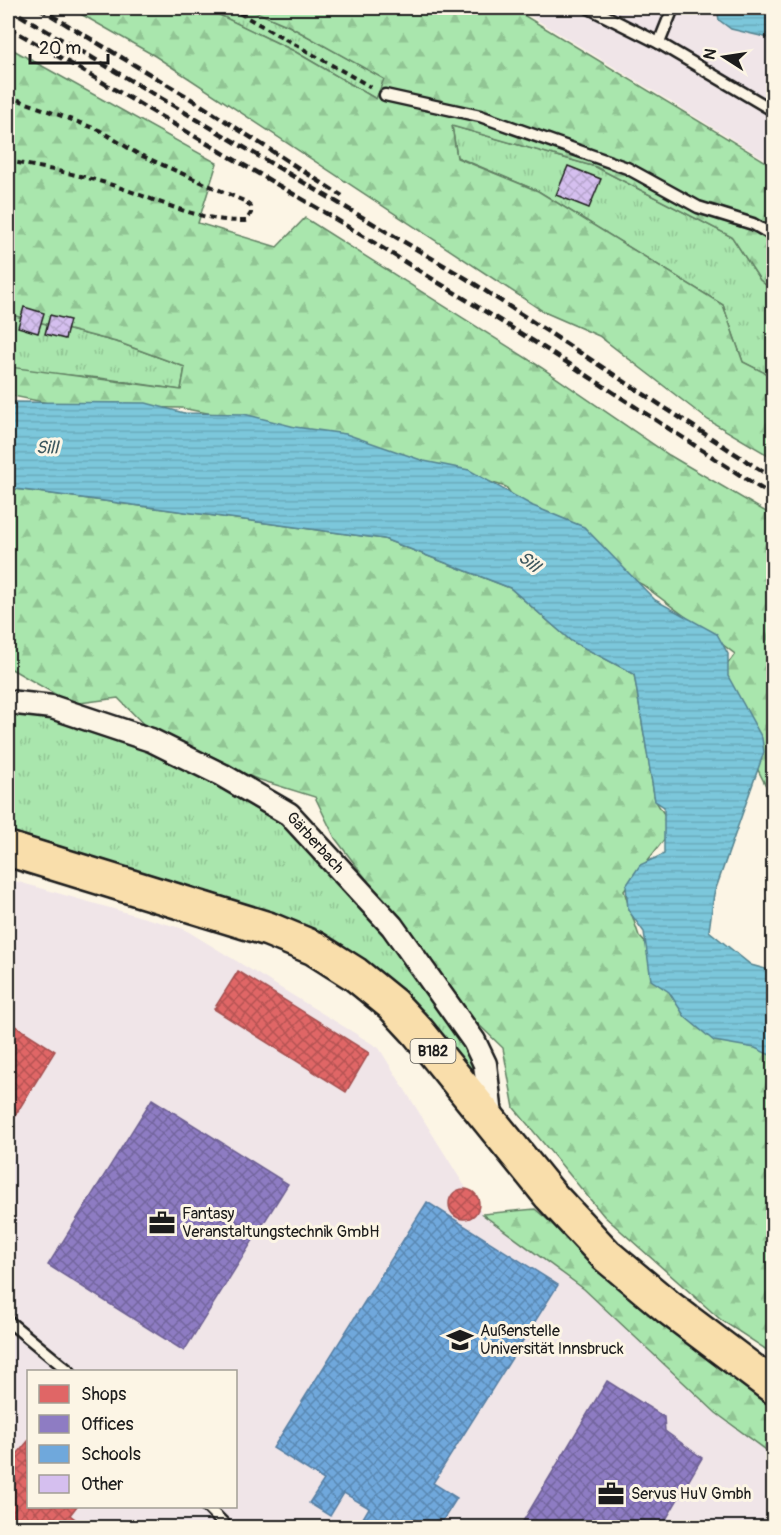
<svg xmlns="http://www.w3.org/2000/svg" width="781" height="1535" viewBox="0 0 781 1535" font-family="Pangolin,sans-serif">
	<style>
		.built { fill: #f0e5e8; fill-rule: evenodd }
		.grass { fill: url(#grass-tufts); stroke: #628164; stroke-width: 1.5 }
		.forest { fill: url(#forest-firs); stroke: #628164; stroke-width: 1.5 }
		.water { fill: url(#water-rules); stroke: #55838f; stroke-width: 1.5 }
		.shops { fill: url(#shops-cross-hatch); stroke: #a55050; stroke-width: 1.5 }
		.offices { fill: url(#offices-cross-hatch); stroke: #6c5f91; stroke-width: 1.5 }
		.schools { fill: url(#schools-cross-hatch); stroke: #567ea2; stroke-width: 1.5 }
		.building { fill: url(#building-cross-hatch); stroke: #1c1c1c; stroke-width: 1.5 }
		.lines { fill: none; stroke-linecap: round; stroke-linejoin: round }
		.service-casing { stroke: #1c1c1c; stroke-width: 15 }
		.minor-casing { stroke: #1c1c1c; stroke-width: 27 }
		.primary-casing { stroke: #1c1c1c; stroke-width: 38 }
		.path { stroke: #1c1c1c; stroke-width: 4; stroke-dasharray: 6 4.5; stroke-linecap: butt }
		.service { stroke: #fcf5e5; stroke-width: 10 }
		.minor { stroke: #fcf5e5; stroke-width: 22 }
		.primary { stroke: #f9deab; stroke-width: 33 }
		.rail { stroke: #1c1c1c; stroke-width: 4.5; stroke-dasharray: 9 4.5; stroke-linecap: butt }
		.labels { text-anchor: middle; dominant-baseline: central; stroke-width: 6; stroke-linejoin: round; paint-order: stroke }
		.shield { fill: #fcf5e5; stroke: #5f5d58; stroke-width: 1.5 }
		.shield-label { font-size: 15px; font-weight: bold; fill: #1c1c1c }
		.street-label { font-size: 16px; fill: #1c1c1c; stroke: #fcf5e5 }
		.poi-label { font-size: 16px; fill: #1c1c1c; stroke: #fcf5e5; text-anchor: start }
		.water-label { font-size: 18px; font-style: italic; fill: #3d585f; stroke: #fcf5e5 }
	</style>
	<defs>
		<pattern id="grass-tufts" width="24" height="20" patternUnits="userSpaceOnUse" patternTransform="scale(1.5)"><rect width="24" height="20" fill="#a9e6ad"/><path d="M3 7l-1-3M5 7V3M7 7l1-3M15 17l-1-3M17 17v-4M19 17l1-3" fill="none" stroke="#91c594"/></pattern>
		<pattern id="forest-firs" width="22" height="20" patternUnits="userSpaceOnUse" patternTransform="scale(1.5)"><rect width="22" height="20" fill="#a9e6ad"/><path d="M5 1l3.5 6h-7zM16 11l3.5 6h-7z" fill="#91c594"/></pattern>
		<pattern id="water-rules" width="6" height="5" patternUnits="userSpaceOnUse" patternTransform="scale(1.5)"><rect width="6" height="5" fill="#7bc7db"/><path d="M0 2.5h6" fill="none" stroke="#6aaabb"/></pattern>
		<pattern id="shops-cross-hatch" width="8" height="8" patternUnits="userSpaceOnUse" patternTransform="scale(1.5)"><rect width="8" height="8" fill="#e06666"/><path d="M0 0l8 8M0 8l8-8" fill="none" stroke="#b55353"/></pattern>
		<pattern id="offices-cross-hatch" width="8" height="8" patternUnits="userSpaceOnUse" patternTransform="scale(1.5)"><rect width="8" height="8" fill="#8e7cc3"/><path d="M0 0l8 8M0 8l8-8" fill="none" stroke="#73659e"/></pattern>
		<pattern id="schools-cross-hatch" width="8" height="8" patternUnits="userSpaceOnUse" patternTransform="scale(1.5)"><rect width="8" height="8" fill="#6fa8dc"/><path d="M0 0l8 8M0 8l8-8" fill="none" stroke="#5a88b2"/></pattern>
		<pattern id="building-cross-hatch" width="8" height="8" patternUnits="userSpaceOnUse" patternTransform="scale(1.5)"><rect width="8" height="8" fill="#d5bfef"/><path d="M0 0l8 8M0 8l8-8" fill="none" stroke="#b6a4cc"/></pattern>
	</defs>
	<rect width="100%" height="100%" fill="#fcf5e5"/>
	<filter id="ink" filterUnits="userSpaceOnUse"><feTurbulence type="fractalNoise" baseFrequency=".0167" numOctaves="2"/><feDisplacementMap in="SourceGraphic" scale="12" xChannelSelector="R" yChannelSelector="G"/><feConvolveMatrix kernelMatrix="1 2 1 2 8 2 1 2 1" color-interpolation-filters="sRGB"/></filter>
	<g filter="url(#ink)">
		<g class="built">
			<polygon points="517,8 773,8 773,164"/>
			<path d="M8,879L184,929L379,1048L482,1214L584,1289L716,1413L773,1455V1527H8ZM28,1372H236V1506H28Z"/>
		</g>
		<g class="grass">
			<polygon points="205,8 247,8 289,26 385,79 376,99 294,51"/>
			<polygon points="452,126 596,167 732,237 760,280 773,291 773,377 743,362 723,305 538,191 457,157"/>
			<polygon points="8,314 120,343 185,367 181,390 100,378 8,369"/>
			<polygon points="8,709 109,730 266,805 413,961 474,1062 469,1073 439,1031 399,989 286,920 212,893 8,833"/>
		</g>
		<g class="forest">
			<polygon points="70,8 205,8 294,51 376,99 384,79 289,26 247,8 512,8 773,166 773,291 760,280 732,237 596,167 452,126 457,158 538,191 723,305 743,362 773,377 773,458 708,420 599,336 544,312 155,56"/>
			<polygon points="8,47 217,163 198,223 277,247 305,218 542,368 669,455 773,516 773,800 756,766 721,673 735,654 643,585 540,533 506,487 344,439 181,408 63,406 8,395 10,367 181,390 185,367 120,343 8,314"/>
			<polygon points="8,488 384,539 510,588 571,641 634,674 655,800 673,828 624,891 639,936 720,1022 773,1053 773,1354 721,1320 604,1216 514,1108 503,1048 472,1018 335,838 315,797 257,779 156,737 118,698 72,704 8,667"/>
			<polygon points="535,1209 738,1382 773,1406 773,1455 716,1413 584,1289 482,1214"/>
		</g>
		<g class="water">
			<polygon points="717,8 773,8 773,39 731,29 719,20"/>
			<polygon points="8,402 146,403 184,413 244,414 295,427 346,434 424,461 469,470 533,506 584,527 655,600 717,634 728,654 728,676 762,738 764,752 714,894 709,931 751,965 773,971 773,1060 772,1056 755,1048 714,1041 685,1017 669,992 651,980 644,932 628,910 626,886 640,865 664,854 664,807 655,801 634,674 571,641 510,588 384,539 8,488"/>
		</g>
		<g class="shops">
			<polygon points="238,971 369,1053 346,1092 214,1009"/>
			<polygon points="8,1021 55,1051 8,1127"/>
			<circle cx="464" cy="1204" r="15"/>
			<polygon points="28,1441 28,1506 77,1506 70,1515 87,1528 8,1528 8,1465"/>
		</g>
		<g class="offices">
			<polygon points="152,1099 288,1184 184,1351 48,1265"/>
			<polygon points="607,1381 664,1417 665,1431 702,1458 661,1528 519,1528"/>
		</g>
		<polygon class="schools" points="427,1202 558,1285 433,1483 457,1498 438,1528 357,1528 369,1508 344,1493 330,1516 309,1503 324,1480 273,1448"/>
		<g class="building">
			<polygon points="568,166 601,179 589,208 556,195"/>
			<polygon points="24,307 44,313 38,333 18,327"/>
			<polygon points="50,315 70,320 65,339 45,334"/>
		</g>
		<g class="lines">
			<g class="service-casing">
				<g id="service">
					<polyline points="589,8 659,43 774,111"/>
					<polyline points="659,43 673,8"/>
					<polyline points="385,95 480,116 627,168 698,207 753,224 774,236"/>
					<polyline points="8,1321 70,1372"/>
					<polyline points="206,1506 228,1528"/>
				</g>
			</g>
			<g class="minor-casing">
				<g id="minor">
					<path id="s1" d="M8,702L52,707L151,740L222,775L289,814L392,926L474,1041L485,1064L492,1124"/>
				</g>
			</g>
			<g class="primary-casing">
				<polyline id="primary" points="8,849 268,929 314,948 355,974 392,1004 418,1032 550,1195 607,1256 668,1307 774,1387"/>
			</g>
			<g class="path">
				<polyline points="230,8 371,87"/>
				<path d="M8,96L99,130L138,154L244,201L251,207V213L246,221C198,222 156,199 112,185C78,174 43,168 8,161"/>
			</g>
			<use href="#service" class="service"/>
			<use href="#minor" class="minor"/>
			<use href="#primary" class="primary"/>
			<g class="rail">
				<polyline points="8,8 467,279 774,479"/>
				<polyline points="39,8 188,97 342,196"/>
				<polyline points="8,27 324,212 554,354 774,497"/>
			</g>
		</g>
	</g>
	<defs>
		<g id="office-bare" transform="scale(2.07)"><path d="M-6-3h4V-5.5h4V-3h4V5H-6ZM-1-4.5V-3h2v-1.5ZM-6 0V1H6V0Z" fill="#1c1c1c" stroke="#fcf5e5" stroke-width="2.5" paint-order="stroke"/></g>
		<g id="university-bare" transform="scale(2.07)"><path d="M0-5L7-2L0 1L-7-2ZM-4 1L0 2.5L4 1V4Q0 6-4 4Z" fill="#1c1c1c" stroke="#fcf5e5" stroke-width="2.5" paint-order="stroke"/></g>
	</defs>
	<g fill-rule="evenodd">
		<use href="#office-bare" x="162" y="1223"/>
		<use href="#university-bare" x="460" y="1340"/>
		<use href="#office-bare" x="611" y="1494"/>
	</g>
	<g class="labels">
		<rect class="shield" x="410.5" y="1039" width="45" height="24" rx="4.5"/>
		<g class="shield-label">
			<text x="433" y="1051">B182</text>
		</g>
		<g class="street-label">
			<text stroke="none"><textPath href="#s1" startOffset="344">Gärberbach</textPath></text>
		</g>
		<g class="poi-label">
			<text x="182" y="1214">Fantasy<tspan x="182" dy="18">Veranstaltungstechnik GmbH</tspan></text>
			<text x="480" y="1331">Außenstelle<tspan x="480" dy="18">Universität Innsbruck</tspan></text>
			<text x="631" y="1494">Servus HuV Gmbh</text>
		</g>
		<g class="water-label">
			<text transform="translate(47 448) rotate(1)">Sill</text>
			<text transform="translate(529 562) rotate(39)">Sill</text>
		</g>
	</g>
	<rect width="781" height="1535" fill="none" stroke="#fcf5e5" stroke-width="30"/>
	<rect x="15" y="15" width="751" height="1505" fill="none" stroke="#1c1c1c" stroke-width="2" filter="url(#ink)"/>
	<rect x="27" y="1370" width="210" height="138" fill="#fcf5e5" stroke="#a29e95" stroke-width="1.5"/>
	<rect x="39" y="1385" width="30" height="18" fill="#e06666" stroke="#a29e95" stroke-width="1.5"/>
	<text x="81" y="1400" font-size="18" fill="#1c1c1c">Shops</text>
	<rect x="39" y="1415" width="30" height="18" fill="#8e7cc3" stroke="#a29e95" stroke-width="1.5"/>
	<text x="81" y="1430" font-size="18" fill="#1c1c1c">Offices</text>
	<rect x="39" y="1445" width="30" height="18" fill="#6fa8dc" stroke="#a29e95" stroke-width="1.5"/>
	<text x="81" y="1460" font-size="18" fill="#1c1c1c">Schools</text>
	<rect x="39" y="1475" width="30" height="18" fill="#d5bfef" stroke="#a29e95" stroke-width="1.5"/>
	<text x="81" y="1490" font-size="18" fill="#1c1c1c">Other</text>
	<g transform="translate(724 57) rotate(282)" stroke="#fcf5e5" stroke-width="4.5" paint-order="stroke">
	<path d="M0-4.5L10 22L0 15L-10 22Z" fill="#1c1c1c"/>
	<text y="-9" font-size="16" font-weight="bold" text-anchor="middle" fill="#1c1c1c">N</text>
	</g>
	<path d="M30 54v9h78v-9" fill="none" stroke="#1c1c1c" stroke-width="3"/>
	<text x="39" y="54" font-size="18" fill="#1c1c1c" stroke="#fcf5e5" stroke-width="4.5" paint-order="stroke">20 m</text>
</svg>
